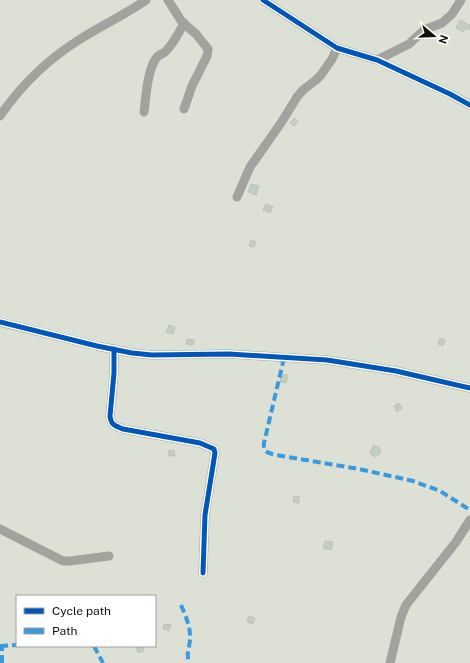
<svg xmlns="http://www.w3.org/2000/svg" width="470" height="663" viewBox="0 0 470 663" font-family="'Public Sans',sans-serif">
	<style>
		.building { fill: #c1cec0; stroke: #bfc3bc }
		.lines { fill: none; stroke-linecap: round; stroke-linejoin: round }
		.minor { stroke: #a2a29e; stroke-width: 9 }
		.quiet { stroke: #3a9ade; stroke-width: 4; stroke-dasharray: 8 4; stroke-linecap: butt }
		.cycleway-casing { stroke: #fff; stroke-width: 8 }
		.cycleway { stroke: #0057b8; stroke-width: 5 }
	</style>
	<rect width="100%" height="100%" fill="#dde0d5"/>
	<g class="building">
		<polygon points="460,20 470,25 470,29 465,29 463,32 456,28"/>
		<polygon points="294,118 298,121 294,126 290,123"/>
		<polygon points="251,184 259,186 256,195 248,192"/>
		<polygon points="266,204 273,207 270,213 263,210"/>
		<polygon points="251,240 256,242 254,247 249,246"/>
		<polygon points="169,325 175,327 173,334 166,332"/>
		<polygon points="440,338 445,340 443,346 438,344"/>
		<polygon points="187,339 194,340 193,345 186,344"/>
		<polygon points="282,374 288,375 286,383 280,382"/>
		<polygon points="399,403 402,408 397,412 394,406"/>
		<polygon points="373,445 379,447 379,449 381,450 379,455 377,454 376,457 370,454"/>
		<polygon points="174,450 175,456 169,456 168,451"/>
		<polygon points="294,496 299,496 299,503 293,502"/>
		<polygon points="325,541 333,542 331,550 323,548"/>
		<polygon points="249,616 255,618 253,624 247,622"/>
		<polygon points="164,624 171,625 169,631 163,629"/>
		<polygon points="143,646 144,651 138,653 136,647"/>
	</g>
	<g class="lines">
		<g class="minor">
			<polyline points="168,0 182,22 196,34 208,49 207,56 192,86 184,109"/>
			<polyline points="263,0 337,48 377,60 450,94 470,105"/>
			<polyline points="377,60 409,44 424,30 442,23 452,14 461,0"/>
			<path d="M144,112C146,97 147,70 157,57C159,55 162,54 165,52C173,44 179,33 184,23"/>
			<path d="M0,116C22,84 49,58 82,38C103,25 126,14 146,0"/>
			<polyline points="237,197 250,167 281,123 297,97 303,90 316,80 321,75 332,59 337,48"/>
			<polyline points="0,322 97,346 132,353 152,355 229,354 327,360 396,371 470,388"/>
			<path d="M114,349V373L110,416C111,425 115,426 123,429L200,443L214,449L215,453L205,515L203,573"/>
			<polyline points="0,529 63,561 70,561 109,556"/>
			<polyline points="390,663 401,617 406,605 456,542 470,520"/>
		</g>
		<g class="quiet">
			<path d="M284,358L264,443C263,452 268,453 276,455L359,469L413,481L440,491L470,510"/>
			<path d="M181,605C186,617 191,628 190,640C189,651 186,651 189,663"/>
			<polyline points="0,646 17,645"/>
			<polyline points="94,646 103,663"/>
			<polyline points="2,663 2,646"/>
		</g>
		<g class="cycleway-casing">
			<g id="cycleway">
				<polyline points="263,0 337,48 377,60 450,94 470,105"/>
				<polyline points="0,322 97,346 132,353 152,355 229,354 327,360 396,371 470,388"/>
				<path d="M114,349V373L110,416C111,425 115,426 123,429L200,443L214,449L215,453L205,515L203,573"/>
			</g>
		</g>
		<use href="#cycleway" class="cycleway"/>
	</g>
	<rect x="16" y="595" width="140" height="52" fill="#ffffff" stroke="#9fa09d"/>
	<rect x="24" y="608" width="20" height="6" fill="#0057b8" stroke="#9fa09d"/>
	<text x="52" y="615" font-size="12" fill="#0f120a">Cycle path</text>
	<rect x="24" y="628" width="20" height="6" fill="#3a9ade" stroke="#9fa09d"/>
	<text x="52" y="635" font-size="12" fill="#0f120a">Path</text>
	<g transform="translate(434 36) rotate(109)" stroke="#ffffff" stroke-width="3" paint-order="stroke">
	<path d="M0-3L7 15L0 10L-7 15Z" fill="#0f120a"/>
	<text y="-6" font-size="11" font-weight="bold" text-anchor="middle" fill="#0f120a">N</text>
	</g>
</svg>
